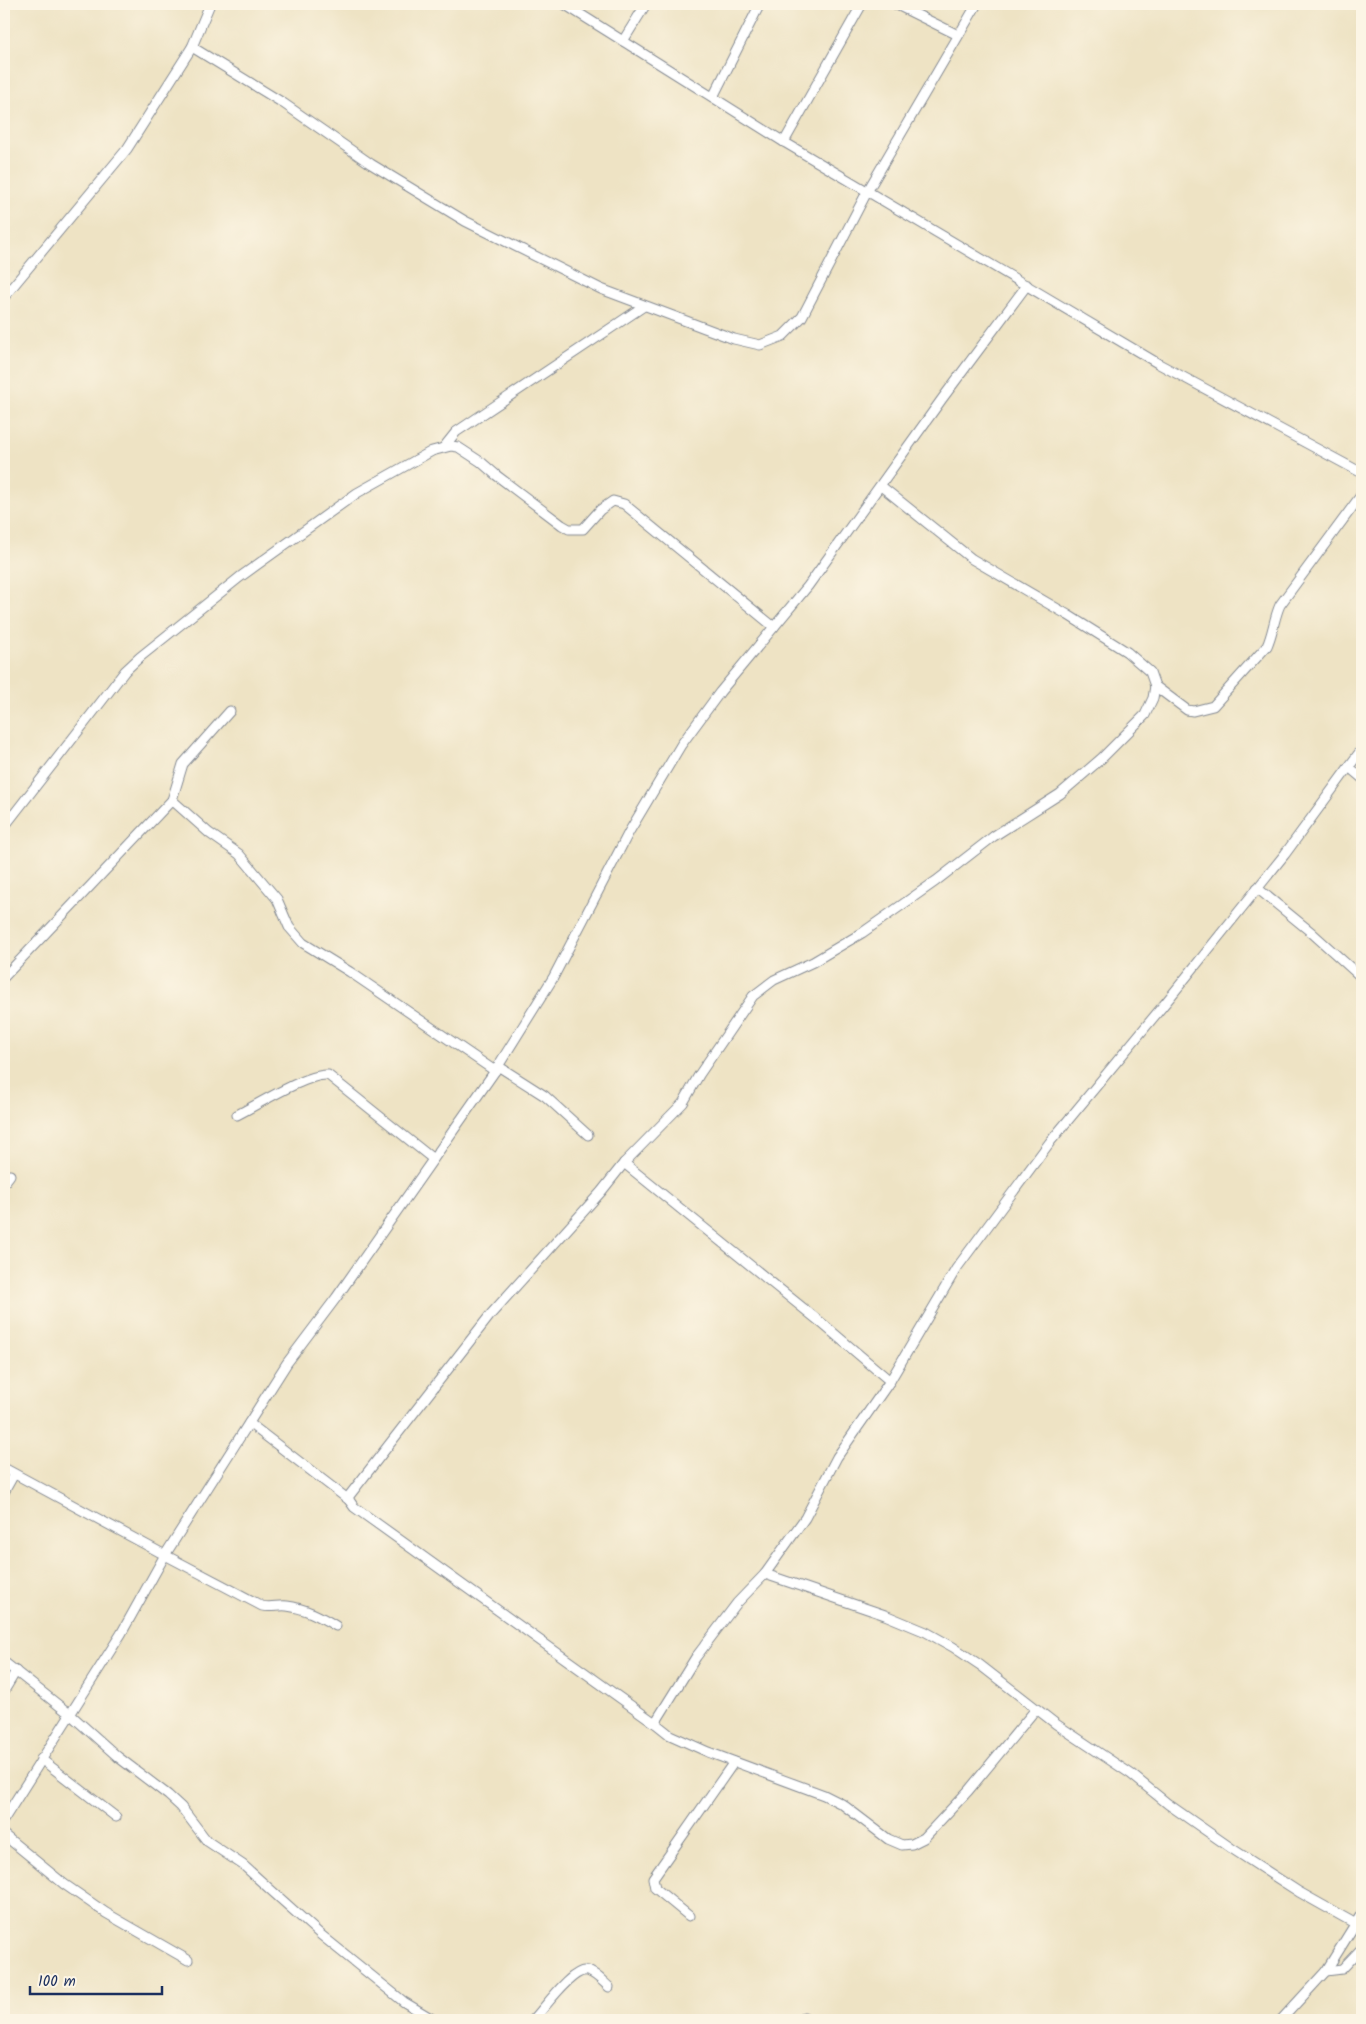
<svg xmlns="http://www.w3.org/2000/svg" width="1366" height="2024" viewBox="0 0 1366 2024" font-family="Kalam,sans-serif">
	<style>
		.lines { fill: none; stroke-linecap: round; stroke-linejoin: round }
		.minor-casing { stroke: #848991; stroke-width: 11 }
		.minor { stroke: #fff; stroke-width: 9 }
	</style>
	<rect width="100%" height="100%" fill="#fcf5e5"/>
	<filter id="ink" filterUnits="userSpaceOnUse"><feTurbulence type="fractalNoise" baseFrequency=".02" numOctaves="2"/><feDisplacementMap in="SourceGraphic" scale="10" xChannelSelector="R" yChannelSelector="G"/><feConvolveMatrix kernelMatrix="1 2 1 2 8 2 1 2 1" color-interpolation-filters="sRGB"/></filter>
	<filter id="wash" filterUnits="userSpaceOnUse"><feTurbulence type="fractalNoise" baseFrequency=".0096" numOctaves="4" result="noise"/><feDisplacementMap in="SourceGraphic" scale="20" xChannelSelector="R" yChannelSelector="G"/><feGaussianBlur stdDeviation="1.12" result="paint"/><feColorMatrix in="noise" values="0 0 0 0 0 0 0 0 0 0 0 0 0 0 0 0 0 1.4 0 .05"/><feComposite in="paint" operator="in"/></filter>
	<g filter="url(#wash)">
		<rect width="100%" height="100%" fill="#eee3c4"/>
	</g>
	<g filter="url(#ink)">
		<g class="lines">
			<g class="minor-casing">
				<g id="minor">
					<polyline points="564,4 784,142 1159,364 1362,473"/>
					<polyline points="895,4 958,35"/>
					<polyline points="623,41 646,4"/>
					<polyline points="192,47 283,103 371,164 465,221 601,289 734,339 760,345 783,336 802,317 867,192 977,4"/>
					<polyline points="713,97 760,4"/>
					<polyline points="784,142 862,4"/>
					<polyline points="4,297 127,149 192,47 210,4"/>
					<polyline points="444,447 456,432 644,306"/>
					<polyline points="881,486 972,559 1068,615 1127,652 1150,672 1155,686 1153,698 1145,715 1102,758 1060,794 994,836 936,881 862,933 813,962 774,980 753,996 699,1075 683,1103 624,1163 601,1192 491,1314 349,1496 349,1500 354,1507 655,1723 696,1657 737,1603 765,1574 885,1615 926,1632 953,1647 980,1665 1056,1724 1131,1774 1168,1804 1231,1848 1299,1892 1356,1924"/>
					<path d="M1155,686L1187,710L1193,711L1213,706L1267,646C1273,633 1274,618 1280,605L1362,494"/>
					<polyline points="1349,767 1362,778"/>
					<polyline points="172,800 209,833 239,854 277,899 289,927 303,943 350,972 495,1071"/>
					<polyline points="4,827 125,671 140,657 240,577 357,493 432,451 451,446 458,447 481,462 496,475 562,525 569,529 583,529 600,510 613,501 624,504 774,627"/>
					<polyline points="1257,888 1311,932 1362,978"/>
					<polyline points="4,977 172,800 183,764 230,711"/>
					<polyline points="498,1066 545,1096 588,1135"/>
					<path d="M237,1115C257,1105 308,1073 328,1075L433,1159"/>
					<polyline points="624,1163 824,1325 890,1381"/>
					<polyline points="4,1183 10,1175"/>
					<polyline points="249,1423 349,1500"/>
					<path d="M4,1468L165,1555L262,1606C271,1608 278,1605 287,1606C305,1608 321,1617 336,1626"/>
					<polyline points="4,1492 14,1474"/>
					<polyline points="765,1574 805,1518 837,1457 890,1381 956,1269 1050,1142 1167,1001 1285,854 1362,749"/>
					<polyline points="4,1662 71,1715 118,1757 168,1795 181,1807 207,1841 243,1865 321,1935 404,2002 434,2020"/>
					<polyline points="4,1691 16,1671"/>
					<polyline points="655,1723 670,1735 708,1752 824,1795 842,1804 888,1839 902,1845 912,1844 924,1838 968,1791 1036,1709"/>
					<polyline points="41,1759 116,1817"/>
					<polyline points="4,1819 121,1634 165,1555 287,1363 336,1298 495,1071 553,978 629,832 681,745 720,692 808,586 942,399 1027,285"/>
					<polyline points="4,1835 64,1884 106,1913 188,1960"/>
					<polyline points="689,1916 655,1888 653,1878 734,1762"/>
					<polyline points="1326,1971 1342,1969 1362,1948"/>
					<polyline points="804,2017 808,2020"/>
					<path d="M533,2020C544,2009 572,1968 587,1971C596,1973 603,1982 609,1987"/>
					<polyline points="1281,2020 1326,1971 1362,1913"/>
				</g>
			</g>
			<use href="#minor" class="minor"/>
		</g>
	</g>
	<rect width="1366" height="2024" fill="none" stroke="#fcf5e5" stroke-width="20"/>
	<path d="M30 1986v8h132v-8" fill="none" stroke="#1b2f5e" stroke-width="2.5"/>
	<text x="38" y="1986" font-size="15" fill="#1b2f5e" stroke="#fcf5e5" stroke-width="4" paint-order="stroke">100 m</text>
</svg>
